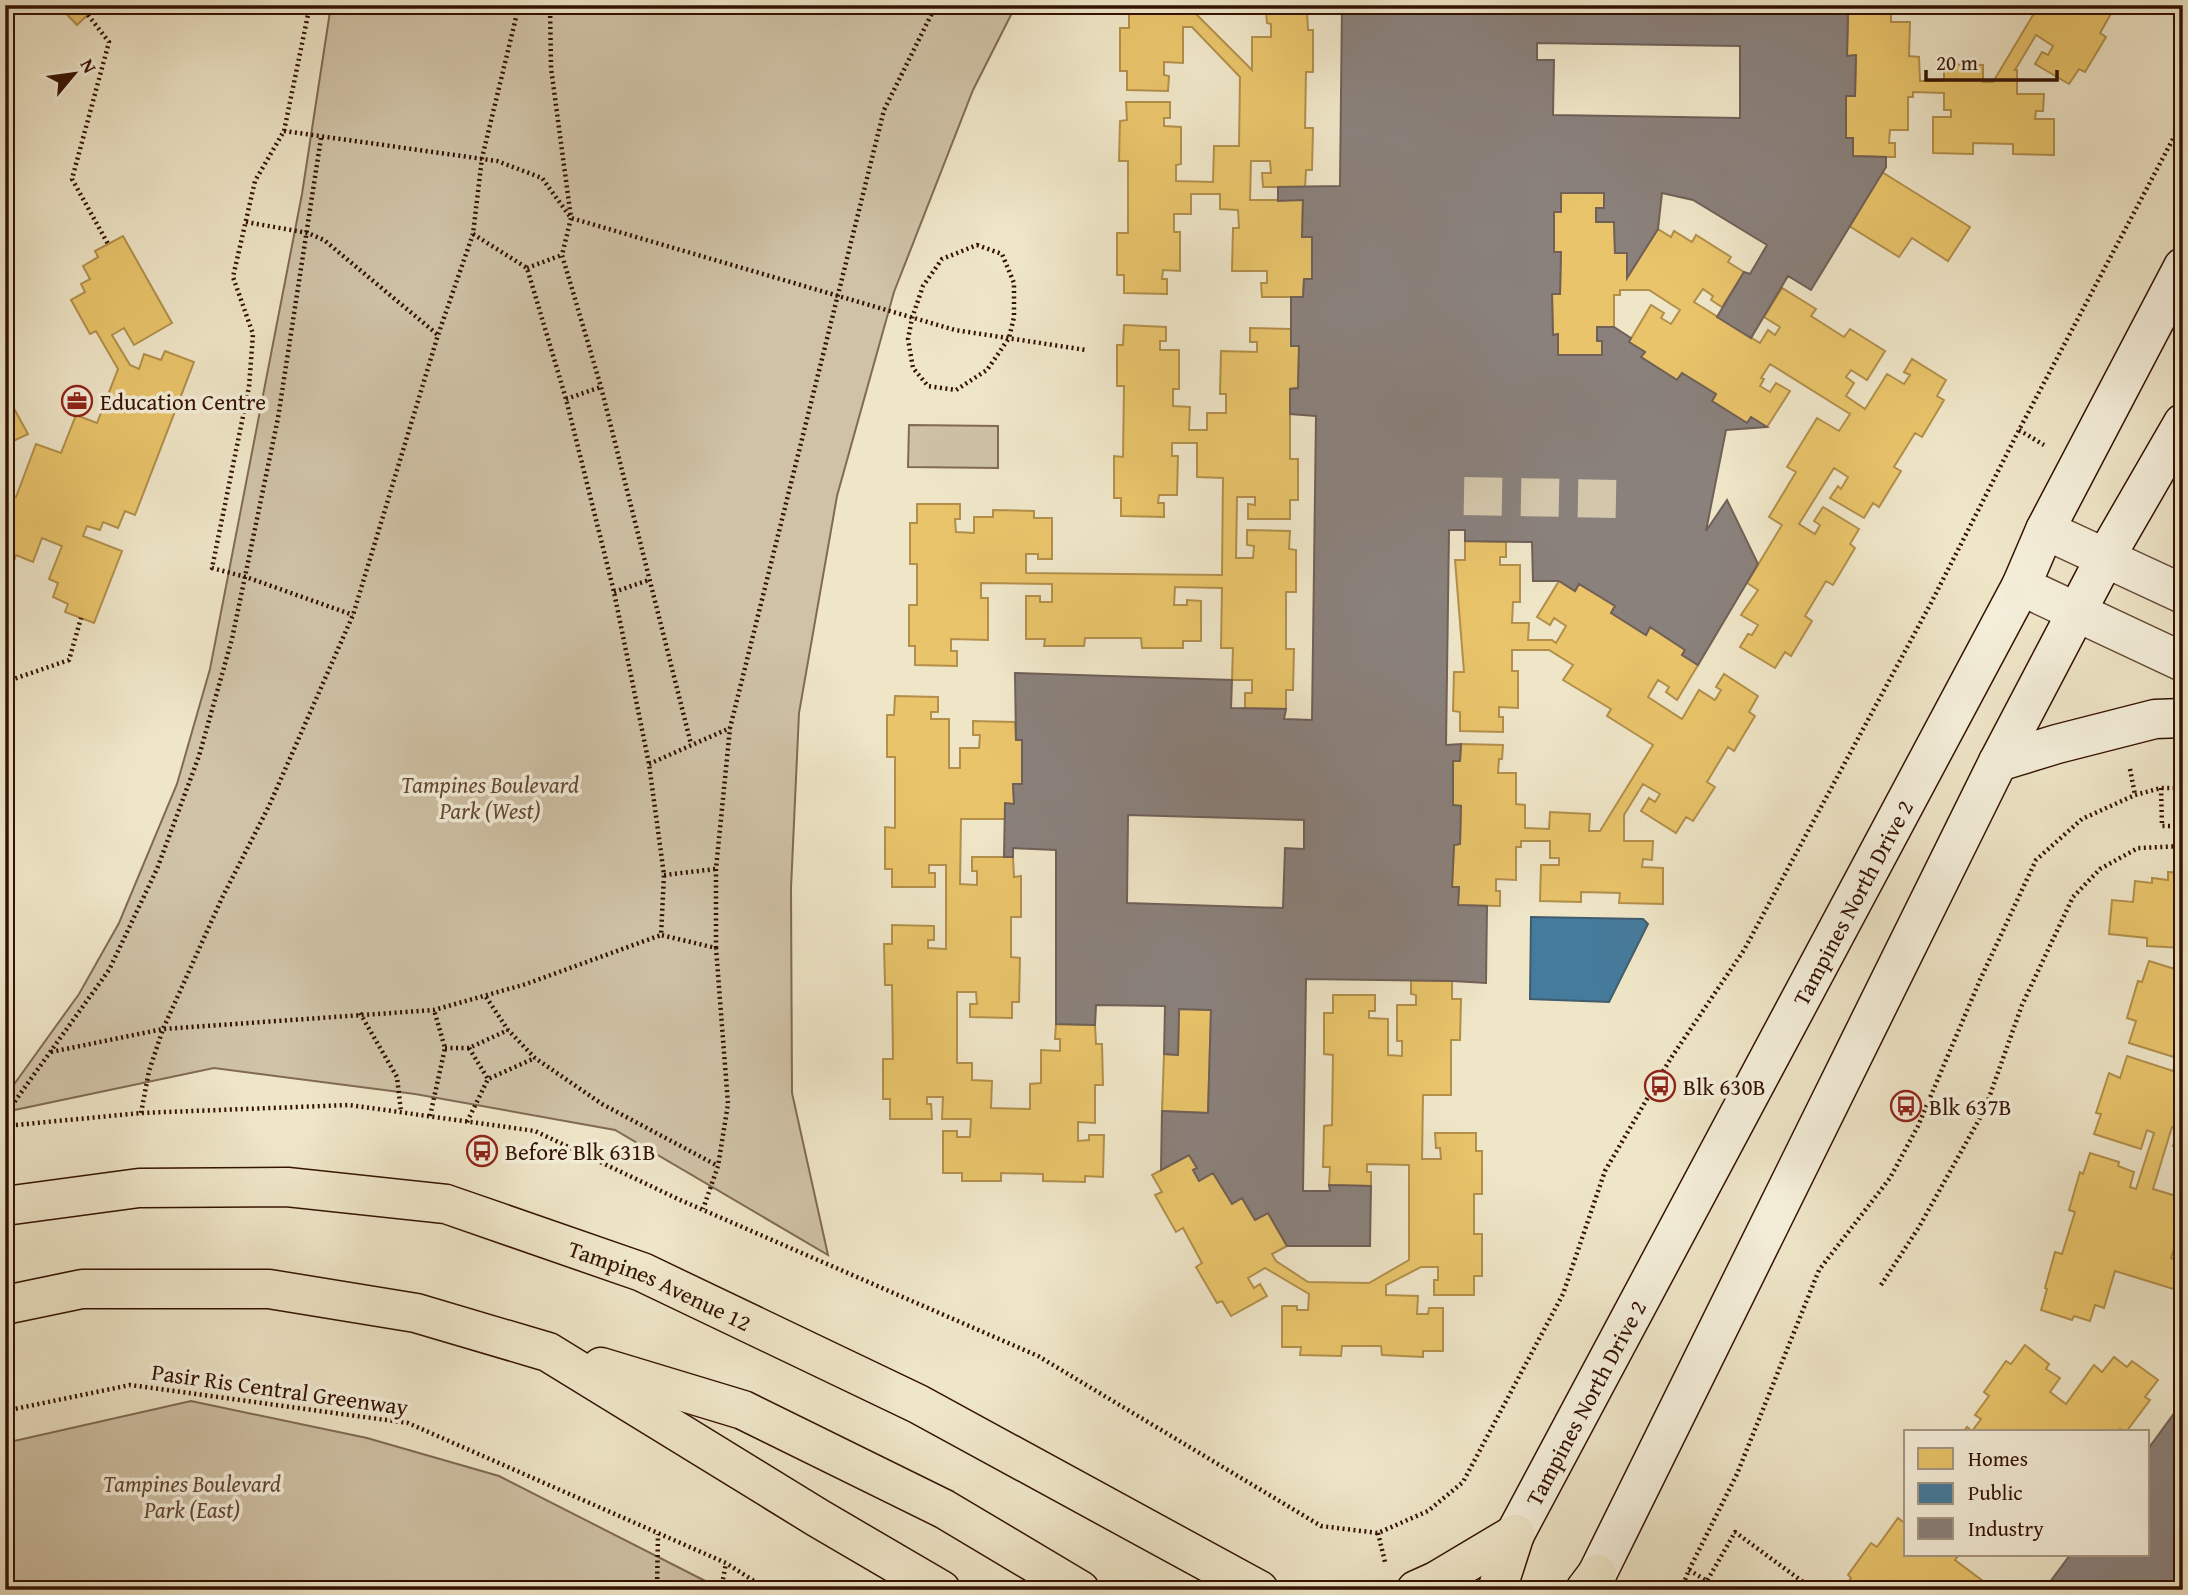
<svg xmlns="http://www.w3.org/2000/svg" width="2188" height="1595" viewBox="0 0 2188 1595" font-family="'Gentium Book Plus',serif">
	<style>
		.green { fill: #cfc2a6; stroke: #816a54; stroke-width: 2 }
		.homes { fill: #e9c46a; stroke: #b28f4b; stroke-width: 2 }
		.public { fill: #457b9d; stroke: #405c6e; stroke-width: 2 }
		.industry { fill: #8a817c; stroke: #706057; stroke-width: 2; fill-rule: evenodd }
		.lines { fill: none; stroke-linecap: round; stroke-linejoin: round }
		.street-tunnel { stroke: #d3c6aa; stroke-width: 38; stroke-dasharray: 38 19; stroke-linecap: butt }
		.street-casing { stroke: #624734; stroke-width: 41 }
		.secondary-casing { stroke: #331202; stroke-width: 41 }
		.primary-casing { stroke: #331202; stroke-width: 41 }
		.path { stroke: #331202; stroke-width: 4.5; stroke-dasharray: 2 3.5; stroke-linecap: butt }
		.street { stroke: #f5efdb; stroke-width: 38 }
		.secondary { stroke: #f5efdb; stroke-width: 38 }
		.primary { stroke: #efe6c8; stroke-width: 38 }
		.labels { text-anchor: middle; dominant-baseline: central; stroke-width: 7; stroke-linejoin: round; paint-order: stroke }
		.poi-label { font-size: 23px; fill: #331202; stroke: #f5efdb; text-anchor: start }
		.park-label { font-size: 23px; font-style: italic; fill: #624733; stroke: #f5efdb }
		.street-label { font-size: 23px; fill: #331202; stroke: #f5efdb }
	</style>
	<rect width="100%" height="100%" fill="#efe6c8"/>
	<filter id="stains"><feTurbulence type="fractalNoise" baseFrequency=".00286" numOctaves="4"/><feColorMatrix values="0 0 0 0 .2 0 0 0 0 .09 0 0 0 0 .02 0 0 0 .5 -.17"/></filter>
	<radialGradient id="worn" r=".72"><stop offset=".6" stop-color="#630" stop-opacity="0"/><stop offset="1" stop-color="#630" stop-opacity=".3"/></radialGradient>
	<g class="green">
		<polygon points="331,5 1016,5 973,90 894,292 837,496 799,713 791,888 792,1093 828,1255 615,1130 415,1094 214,1068 5,1112 5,1097 79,994 119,923 177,784 210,669 302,194"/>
		<polygon points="909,425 998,426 998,468 908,467"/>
		<polygon points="191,1401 367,1438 499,1476 723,1590 5,1590 5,1443"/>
	</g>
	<g class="homes">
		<polygon points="58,5 98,5 77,25"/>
		<polygon points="1129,5 1192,5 1192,10 1252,70 1252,37 1271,37 1271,24 1267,23 1266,11 1307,12 1308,30 1313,30 1313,72 1306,72 1305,128 1313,128 1312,170 1306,170 1305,187 1263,187 1262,173 1271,173 1270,161 1251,161 1250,200 1303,200 1302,237 1312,237 1312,279 1304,279 1303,297 1262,297 1261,283 1267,283 1267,271 1232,271 1233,228 1239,228 1238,210 1220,209 1220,194 1191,194 1191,214 1174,214 1174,232 1180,232 1180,271 1163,270 1162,279 1167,279 1167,294 1124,293 1124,275 1117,275 1117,233 1128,233 1128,161 1119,161 1120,121 1127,120 1126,102 1170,102 1170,118 1164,118 1164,126 1181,127 1181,164 1176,165 1176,181 1213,182 1214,146 1239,146 1240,77 1192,27 1183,27 1183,63 1164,62 1164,75 1169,76 1168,91 1127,90 1127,71 1120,71 1120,28 1129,28"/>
		<polygon points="1854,5 1896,5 1895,11 1891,11 1891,22 1910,22 1909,56 1919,57 1920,81 1944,81 1944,64 1983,65 1983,82 1993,82 2039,5 2116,5 2100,33 2106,37 2085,72 2079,69 2069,84 2035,64 2042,52 2048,55 2053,46 2036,35 2015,70 2017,70 2017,94 2044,94 2043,111 2036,111 2035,119 2054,119 2054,155 2013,154 2013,144 1973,143 1973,154 1933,153 1933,117 1951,117 1951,110 1944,110 1944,93 1913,92 1913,97 1908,97 1908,130 1890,130 1889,143 1895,143 1895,157 1886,157 1853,156 1853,138 1846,138 1846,96 1855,96 1856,55 1847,56 1848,14 1854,14"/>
		<polygon points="1882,172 1970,227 1948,261 1912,238 1899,257 1849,226"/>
		<polygon points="1561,193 1604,193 1604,208 1596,208 1596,222 1614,222 1615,253 1627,253 1627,278 1658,229 1671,237 1674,231 1692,242 1696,235 1731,257 1728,262 1744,272 1722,307 1711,300 1713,296 1703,289 1694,302 1760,343 1768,330 1775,335 1780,327 1764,317 1782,288 1816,309 1811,316 1844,337 1850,329 1885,351 1867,380 1851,370 1846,377 1854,383 1846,396 1865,409 1887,374 1904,384 1910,375 1904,372 1912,359 1946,380 1937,396 1944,400 1922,437 1915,433 1894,467 1901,471 1879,507 1873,503 1864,518 1830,498 1838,486 1841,489 1848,477 1834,468 1799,524 1815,534 1820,525 1814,521 1823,507 1859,529 1850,544 1855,548 1833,585 1826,581 1805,616 1812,621 1791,656 1785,652 1775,668 1740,647 1748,634 1752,635 1758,625 1741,615 1758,590 1747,583 1782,525 1769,517 1796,472 1787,467 1817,418 1839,431 1850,414 1770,364 1761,378 1764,379 1760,386 1770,392 1776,383 1790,391 1767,427 1751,417 1747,423 1712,401 1716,394 1682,373 1677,380 1641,357 1645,352 1629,342 1651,305 1664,313 1661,318 1671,324 1680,310 1649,290 1620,290 1620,295 1614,295 1614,327 1597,327 1597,341 1602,341 1602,355 1558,355 1558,334 1553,335 1552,294 1560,294 1561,252 1554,252 1554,212 1561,212"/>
		<polygon points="123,236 172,323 134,345 124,328 112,335 130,365 139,369 144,354 161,360 165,351 194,362 135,515 125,511 118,528 103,522 100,530 87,526 83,536 122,551 94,623 65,612 68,604 53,597 58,583 49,579 62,546 42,538 33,562 16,555 11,570 5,568 5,493 16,497 36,444 61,453 76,415 97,423 118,369 96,331 90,334 71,300 85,292 81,284 90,279 83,266 98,257 95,251"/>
		<polygon points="1124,325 1166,327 1166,341 1160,341 1160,350 1179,350 1179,389 1173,389 1173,406 1190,407 1189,430 1207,430 1207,413 1226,413 1226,394 1220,394 1221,351 1257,352 1257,342 1250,342 1250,328 1291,329 1291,346 1299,346 1298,388 1290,389 1290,459 1298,459 1298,500 1290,500 1290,519 1248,519 1248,504 1255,505 1255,497 1237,497 1236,558 1253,558 1254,546 1247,545 1247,530 1290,531 1289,549 1296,550 1296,592 1286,592 1286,649 1294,649 1293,690 1286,690 1286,709 1245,708 1245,693 1252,693 1252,680 1232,680 1233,648 1221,648 1222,588 1175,587 1174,605 1187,605 1187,600 1201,601 1201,641 1183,641 1183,648 1142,648 1141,638 1085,638 1084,646 1044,646 1045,639 1026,639 1026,596 1040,596 1040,602 1052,602 1052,584 981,583 981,598 988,598 988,640 951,639 951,651 957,651 957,666 915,665 915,646 909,646 909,605 917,605 917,564 910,564 910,523 917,523 917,504 960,504 960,519 955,519 956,532 974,533 974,517 993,517 993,510 1034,511 1034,518 1052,518 1052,559 1038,559 1038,554 1026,554 1026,573 1222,575 1223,478 1197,477 1197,443 1172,443 1172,456 1178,456 1177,495 1159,495 1158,503 1164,503 1164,517 1121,516 1121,498 1114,498 1114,456 1123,457 1124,386 1117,386 1117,345 1123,345"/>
		<polygon points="5,392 28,434 5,445"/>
		<polygon points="1465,541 1506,542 1506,557 1500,557 1500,565 1520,565 1520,602 1513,602 1512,623 1529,623 1528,640 1552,640 1556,643 1566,626 1554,618 1550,625 1537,617 1559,581 1575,591 1579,584 1615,606 1611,613 1646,635 1650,627 1685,650 1682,655 1698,665 1677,700 1666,692 1669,687 1658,680 1648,697 1682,719 1699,690 1715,700 1721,690 1716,687 1724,674 1758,696 1749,712 1755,716 1734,751 1728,747 1707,782 1715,787 1693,821 1686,817 1676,833 1641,811 1649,798 1655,802 1660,794 1643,784 1624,815 1624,841 1653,841 1652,860 1643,859 1642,867 1663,868 1663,904 1619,903 1620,893 1581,892 1581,902 1540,901 1541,865 1559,865 1559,858 1550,858 1550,841 1521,841 1521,847 1516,847 1516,880 1496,879 1496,891 1500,891 1500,906 1458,905 1459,887 1452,887 1454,845 1460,844 1461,806 1453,805 1453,761 1460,761 1461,744 1503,745 1502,759 1499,759 1498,773 1516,773 1516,804 1525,805 1525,828 1549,829 1550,812 1590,814 1589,831 1600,831 1653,745 1607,716 1611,709 1563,680 1573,665 1549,650 1512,650 1512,671 1518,671 1518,708 1499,707 1499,717 1503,717 1503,732 1460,731 1460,712 1453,711 1454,672 1464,672 1455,560 1465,560"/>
		<polygon points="895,696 938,697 938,712 931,712 931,719 949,719 949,768 960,768 960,748 979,748 980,735 973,735 973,721 1015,722 1016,740 1022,740 1022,784 1013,784 1014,804 1005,803 1005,819 961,819 960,884 977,885 977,871 972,871 972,857 1013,857 1014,877 1021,876 1021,917 1011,917 1011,957 1020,958 1019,1002 1012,1002 1012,1018 970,1017 970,1004 977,1004 976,992 957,992 957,1063 972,1063 972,1080 992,1081 991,1108 1030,1109 1030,1084 1041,1083 1041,1050 1060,1051 1060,1039 1055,1039 1056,1024 1095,1025 1096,1044 1102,1044 1103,1085 1095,1085 1095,1123 1078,1122 1078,1141 1089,1140 1089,1135 1104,1135 1103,1177 1085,1176 1085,1182 1043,1181 1043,1174 1001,1173 1001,1181 962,1181 962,1173 943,1173 943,1131 957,1131 957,1137 970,1137 971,1119 942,1119 943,1097 927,1097 927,1104 931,1104 932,1119 890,1119 890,1099 883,1099 883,1059 893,1059 892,985 885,985 884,944 892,944 892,925 934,926 934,940 928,940 928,948 946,949 946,865 929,865 929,873 935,873 935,887 892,887 892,869 885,869 885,827 895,828 895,757 887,757 887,715 894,715"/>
		<polygon points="2168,872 2183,873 2183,948 2147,946 2147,938 2109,934 2112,900 2133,902 2135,881 2152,883 2152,878 2168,880"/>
		<polygon points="2149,961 2178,970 2177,973 2183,975 2183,1149 2173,1146 2178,1130 2172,1127 2153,1189 2183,1198 2183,1221 2171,1258 2183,1262 2183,1292 2115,1271 2104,1308 2095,1305 2090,1321 2074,1316 2072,1320 2041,1310 2047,1289 2045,1288 2055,1252 2062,1254 2075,1212 2069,1210 2080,1172 2083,1174 2090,1153 2119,1162 2118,1166 2134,1172 2130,1187 2136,1189 2154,1133 2147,1130 2141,1149 2094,1134 2101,1114 2096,1113 2109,1073 2120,1078 2127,1056 2173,1071 2177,1058 2129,1043 2136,1021 2127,1018 2138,981 2142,982"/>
		<polygon points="1411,980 1452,981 1452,999 1461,999 1460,1040 1451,1040 1451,1095 1423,1095 1422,1159 1441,1159 1440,1148 1436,1148 1435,1133 1476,1133 1476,1151 1482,1151 1482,1194 1474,1194 1474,1234 1482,1234 1482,1276 1474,1276 1474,1295 1434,1295 1434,1280 1438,1280 1438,1267 1421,1267 1386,1285 1386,1295 1418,1296 1417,1314 1428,1314 1429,1308 1443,1308 1443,1351 1423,1351 1423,1357 1382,1355 1381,1346 1342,1346 1341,1356 1300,1355 1301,1347 1282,1347 1282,1306 1297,1306 1297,1310 1308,1310 1309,1294 1265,1268 1248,1278 1254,1288 1260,1284 1267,1296 1231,1316 1222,1301 1217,1303 1196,1267 1202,1263 1183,1228 1176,1232 1155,1195 1162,1192 1152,1175 1189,1155 1197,1168 1193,1170 1199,1181 1213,1173 1232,1204 1242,1198 1255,1220 1268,1213 1287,1246 1272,1254 1276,1261 1308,1282 1369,1283 1409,1260 1409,1165 1367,1164 1367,1172 1371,1172 1371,1186 1329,1185 1330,1167 1323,1167 1324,1126 1332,1125 1333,1055 1324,1054 1324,1013 1333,1013 1333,995 1375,995 1375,1011 1369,1011 1369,1018 1388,1019 1388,1055 1402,1056 1402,1041 1397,1041 1397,1005 1416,1005 1416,995 1411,994"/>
		<polygon points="1179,1009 1211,1010 1208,1113 1162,1111 1164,1054 1178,1055"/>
		<polygon points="2025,1345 2049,1364 2046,1369 2060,1378 2050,1392 2066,1404 2094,1365 2102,1372 2114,1357 2127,1367 2132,1361 2158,1380 2145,1397 2150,1400 2126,1432 2120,1429 2117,1432 1963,1432 1967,1427 1972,1431 1981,1419 1975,1415 1989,1396 1984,1392 2006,1361 2011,1364"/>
		<polygon points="1898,1518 1906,1524 1906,1555 1959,1555 1955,1560 1995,1590 1842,1590 1851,1578 1848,1575 1871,1543 1877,1547"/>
	</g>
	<polygon class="public" points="1531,917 1643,919 1648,924 1609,1002 1530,999"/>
	<g class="industry">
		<polygon points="1266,5 1308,5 1307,12 1266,11"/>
		<path d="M1342,5H1854V14H1848L1847,56L1856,55L1855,96H1846V138H1853V156L1886,157V167L1811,290L1788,276L1751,338L1717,317L1744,272L1750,274L1767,245L1693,200L1662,193L1658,229L1627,278V253H1615L1614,222H1596V208H1604V193H1561V212H1554V252H1561L1560,294H1552L1553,335L1558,334V355H1602V341H1597V327H1614L1631,338L1629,342L1645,352L1641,357L1677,380L1682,373L1716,394L1712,401L1747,423L1751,417L1767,427L1726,430L1706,531L1727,500L1758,564L1698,665L1682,655L1685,650L1650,627L1646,635L1611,613L1615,606L1579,584L1575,591L1559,581H1533L1532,542L1465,541V530H1449L1446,745L1461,744L1460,761H1453V805L1461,806L1460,844L1454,845L1452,887H1459L1458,905L1487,906L1486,983L1452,981L1306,979L1303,1191H1330L1329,1185L1371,1186L1370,1246H1287L1268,1213L1255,1220L1242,1198L1232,1204L1213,1173L1199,1181L1193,1170L1197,1168L1189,1155L1161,1170L1162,1111L1208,1113L1211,1010L1179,1009L1178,1055L1164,1054L1165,1006L1096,1005L1095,1025L1056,1024V850L1013,848V857H1004L1005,803L1014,804L1013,784H1022V740H1016L1015,673L1232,680L1231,708L1286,709L1284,719L1312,720L1316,416L1290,414V389L1298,388L1299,346H1291V297H1303L1304,279H1312V237H1302L1303,200L1278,201V187L1340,186ZM1537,43L1740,46V118L1553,115L1554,60H1537ZM1128,815L1304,820V849L1285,848L1283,908L1127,903Z"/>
		<polygon points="2183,1401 2183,1590 2044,1590 2070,1555 2148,1555 2148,1449"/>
	</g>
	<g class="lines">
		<polyline class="street-tunnel" points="1464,496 1621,499"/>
		<g class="street-casing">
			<g id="street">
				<polyline points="2045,530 2183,594"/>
				<polyline points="2021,586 2183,662"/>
			</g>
		</g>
		<g class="secondary-casing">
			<g id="secondary">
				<polyline points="1998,762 2057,744 2155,719 2183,718"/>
				<path id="s1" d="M1515,1534L2021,586L2045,530L2183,267"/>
				<polyline points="1597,1574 1998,762 2105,558 2183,423"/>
			</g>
		</g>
		<g class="primary-casing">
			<g id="primary">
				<path id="s2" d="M5,1206L139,1188L287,1187L446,1204L642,1272L918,1404L1259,1590"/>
				<polyline points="5,1305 82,1289 269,1289 416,1313 548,1352 818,1518 941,1590"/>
				<polyline points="601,1367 743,1410 944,1509 1080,1590"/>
				<polyline points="1416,1590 1436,1581 1515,1534"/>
				<polyline points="1497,1590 1515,1534"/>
				<polyline points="1585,1590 1597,1574"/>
			</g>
		</g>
		<g class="path">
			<polyline points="310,5 284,131 255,181 233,277 253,334 249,387 212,568 246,577 353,615"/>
			<polyline points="550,5 551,68 571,218 562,255 601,387 691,744"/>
			<polyline points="88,15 109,42 72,179 108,244"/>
			<polyline points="284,131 497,161 542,178 571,218 955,330 1086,350"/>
			<polyline points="246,222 308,233 324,240 438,335"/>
			<polyline points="473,234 527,268 566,399 614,592 649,764 664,875 661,935 716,948 728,1104 718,1166 703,1209"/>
			<polygon points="977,245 1002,254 1014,283 1014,317 1009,338 987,370 956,390 928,386 913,368 908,339 912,318 923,286 942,259"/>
			<polyline points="527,268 562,255"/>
			<polyline points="566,399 601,387"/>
			<polyline points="2019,430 2044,445"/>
			<polyline points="614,592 649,580"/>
			<polyline points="5,682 69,660 81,618"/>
			<polyline points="649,764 730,728"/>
			<polyline points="2130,769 2135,795"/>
			<polyline points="2161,788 2162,826 2183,826"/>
			<polyline points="664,875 716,869"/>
			<polyline points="716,948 716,869 730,728 884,110 936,5"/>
			<polyline points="486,997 508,1030 535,1058 602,1104 718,1166"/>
			<polyline points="360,1013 397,1077 401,1112"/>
			<polyline points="445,1048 469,1048 508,1030"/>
			<polyline points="469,1048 488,1079"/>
			<polyline points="51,1052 163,1029 434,1010 526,984 661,935"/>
			<polyline points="141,1113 149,1071 163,1029 222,898 269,806 353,615 438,335 473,234 482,158 519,5"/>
			<polyline points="5,1115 109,970 157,869 199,756 232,639 278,418 321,138"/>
			<polyline points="430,1116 445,1048 434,1010"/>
			<polyline points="467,1122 488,1079 535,1058"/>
			<polyline points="5,1126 141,1113 349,1105 535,1131 678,1199 1038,1356 1321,1526 1378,1533 1428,1511 1463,1482 1563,1294 1605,1171 1671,1058 1744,950 1931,603 2019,430 2183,120"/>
			<polyline points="1881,1285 1919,1227 1985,1109 2022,1005 2073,897 2100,869 2138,848 2183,846"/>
			<polyline points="5,1411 130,1385 408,1423 726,1563 768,1590"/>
			<polyline points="1378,1533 1385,1562"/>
			<polyline points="1689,1570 1707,1581 1735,1532 1814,1590"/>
			<polyline points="657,1590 658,1534"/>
			<polyline points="721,1590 726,1563"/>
			<polyline points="1681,1590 1689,1570 1737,1474 1819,1270 1890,1178 1918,1126 1980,980 2036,860 2082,819 2135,795 2161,788 2183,788"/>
		</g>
		<use href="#street" class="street"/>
		<use href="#secondary" class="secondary"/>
		<use href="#primary" class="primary"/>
	</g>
	<defs>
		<g id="office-ring" transform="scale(1.575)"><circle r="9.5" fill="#f5efdb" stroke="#8f2418" stroke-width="1.5"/><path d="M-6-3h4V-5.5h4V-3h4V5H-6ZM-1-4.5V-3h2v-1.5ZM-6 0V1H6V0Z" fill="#8f2418"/></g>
		<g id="bus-ring" transform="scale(1.575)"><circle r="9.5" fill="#f5efdb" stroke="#8f2418" stroke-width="1.5"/><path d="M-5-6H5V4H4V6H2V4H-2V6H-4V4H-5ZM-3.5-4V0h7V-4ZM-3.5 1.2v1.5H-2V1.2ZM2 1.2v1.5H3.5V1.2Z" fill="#8f2418"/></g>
	</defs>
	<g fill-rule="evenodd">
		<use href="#office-ring" x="77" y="401"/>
		<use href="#bus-ring" x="1660" y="1086"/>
		<use href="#bus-ring" x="1906" y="1106"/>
		<use href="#bus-ring" x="482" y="1151"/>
	</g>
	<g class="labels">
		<g class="poi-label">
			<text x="100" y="401">Education Centre</text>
			<text x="1683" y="1086">Blk 630B</text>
			<text x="1929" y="1106">Blk 637B</text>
			<text x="505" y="1151">Before Blk 631B</text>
		</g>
		<g class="park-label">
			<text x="490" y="784">Tampines Boulevard<tspan x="490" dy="26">Park (West)</tspan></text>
			<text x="192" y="1483">Tampines Boulevard<tspan x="192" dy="26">Park (East)</tspan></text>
		</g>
		<g class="street-label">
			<text stroke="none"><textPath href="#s1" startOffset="716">Tampines North Drive 2</textPath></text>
			<text stroke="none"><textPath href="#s2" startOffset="672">Tampines Avenue 12</textPath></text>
			<text transform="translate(280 1389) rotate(8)">Pasir Ris Central Greenway</text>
			<text stroke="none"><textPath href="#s1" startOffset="149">Tampines North Drive 2</textPath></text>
		</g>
	</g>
	<rect width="2188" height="1595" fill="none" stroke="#efe6c8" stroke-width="28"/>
	<rect x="7" y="7" width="2174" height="1581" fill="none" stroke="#331202" stroke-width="3.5"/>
	<rect x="14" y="14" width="2160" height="1567" fill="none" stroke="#331202" stroke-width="2"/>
	<rect x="1904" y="1430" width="245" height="126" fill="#f5efdb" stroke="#a79784" stroke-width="2"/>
	<rect x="1918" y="1448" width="35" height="21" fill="#e9c46a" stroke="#a79784" stroke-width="2"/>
	<text x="1968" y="1466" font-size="21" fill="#331202">Homes</text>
	<rect x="1918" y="1483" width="35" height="21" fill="#457b9d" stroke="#a79784" stroke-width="2"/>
	<text x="1968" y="1500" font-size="21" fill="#331202">Public</text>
	<rect x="1918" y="1518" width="35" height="21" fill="#8a817c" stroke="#a79784" stroke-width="2"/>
	<text x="1968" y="1536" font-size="21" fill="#331202">Industry</text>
	<g transform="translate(74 74) rotate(61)" stroke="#f5efdb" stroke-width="5" paint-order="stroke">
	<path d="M0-5L12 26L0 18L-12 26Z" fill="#331202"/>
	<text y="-10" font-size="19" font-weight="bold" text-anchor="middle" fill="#331202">N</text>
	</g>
	<path d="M1926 70v10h131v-10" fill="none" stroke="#331202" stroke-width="3.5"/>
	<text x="1936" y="70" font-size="21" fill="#331202" stroke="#f5efdb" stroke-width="5" paint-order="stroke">20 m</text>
	<rect width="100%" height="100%" filter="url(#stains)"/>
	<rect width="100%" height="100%" fill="url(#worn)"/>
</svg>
